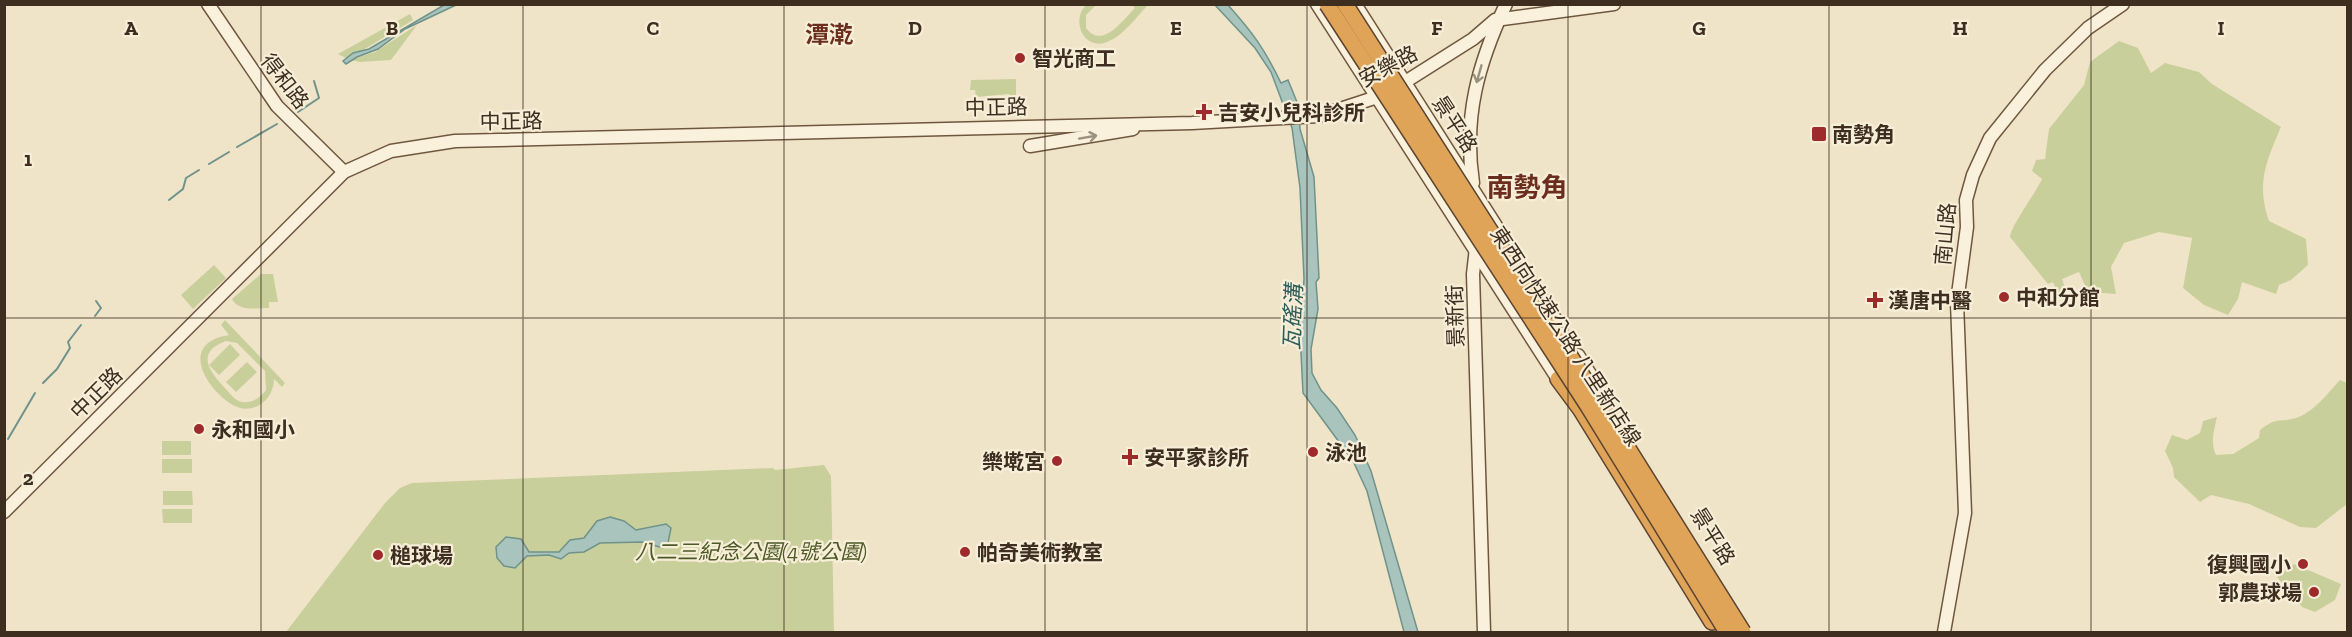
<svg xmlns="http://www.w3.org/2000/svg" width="2352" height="637" viewBox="0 0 2352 637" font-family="'Zilla Slab','Noto Sans TC',serif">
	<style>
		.green { fill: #c9cf9b; fill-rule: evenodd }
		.water { fill: #a9c4bc; stroke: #6f938a; stroke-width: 1.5 }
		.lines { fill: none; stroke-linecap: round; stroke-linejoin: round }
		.stream { stroke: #6f938a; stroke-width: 2 }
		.secondary-casing { stroke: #6f573f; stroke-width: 15 }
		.highway-casing { stroke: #5b4430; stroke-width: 18 }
		.secondary { stroke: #faf1dc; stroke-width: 12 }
		.highway { stroke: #e0a458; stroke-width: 15 }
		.rail-casing { stroke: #3d2e20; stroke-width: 4.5 }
		.rail { stroke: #f7eed8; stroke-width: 2; stroke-dasharray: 7; stroke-linecap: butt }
		.highway-bridge-casing { stroke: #5b4430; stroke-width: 18; stroke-linecap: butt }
		.highway-bridge { stroke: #e0a458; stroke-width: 15 }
		.oneway { stroke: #9c907e }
		.grid { fill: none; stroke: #3d2e20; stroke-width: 1.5; stroke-opacity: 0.55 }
		.poi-dot { fill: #9e2a2b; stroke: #f7eed8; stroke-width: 2 }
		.labels { text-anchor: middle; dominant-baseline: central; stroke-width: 4.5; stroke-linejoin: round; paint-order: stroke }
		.poi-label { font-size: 21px; font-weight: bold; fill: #3d2e20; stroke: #f7eed8; text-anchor: start }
		.street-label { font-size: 21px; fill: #3d2e20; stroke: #f7eed8 }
		.park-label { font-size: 21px; font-style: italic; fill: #4d5a26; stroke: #f7eed8 }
		.water-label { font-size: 22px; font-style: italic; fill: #2f5d5a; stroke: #f7eed8 }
		.quarter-label { font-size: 24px; font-weight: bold; fill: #6b2e1e; stroke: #f7eed8 }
		.district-label { font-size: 27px; font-weight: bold; fill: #6b2e1e; stroke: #f7eed8 }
		.grid-label { font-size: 20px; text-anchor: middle; font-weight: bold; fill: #3d2e20; stroke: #f7eed8; stroke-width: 4.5; stroke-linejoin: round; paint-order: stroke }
	</style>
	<rect width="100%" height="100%" fill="#f0e4c8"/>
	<g class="green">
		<path d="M1086,5H1096L1086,15V28C1102,50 1123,20 1135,8L1132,5H1148C1137,16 1124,35 1109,41C1085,53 1070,21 1086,5Z"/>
		<polygon points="410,14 413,20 348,59 338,54"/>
		<polygon points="417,25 391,60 360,62 350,60 375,52"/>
		<path d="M2119,41L2138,48L2151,73L2165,63L2199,72L2212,84L2281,127C2266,162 2256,183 2269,221L2306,239L2308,265L2291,280L2279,285L2276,294L2242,282L2238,299L2228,315L2204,305L2183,288L2192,238L2159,232L2124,243L2111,267L2116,294L2088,292L2079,272L2062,279L2066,291L2057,292L2053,282L2048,284L2010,237C2011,226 2036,192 2042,179L2032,171L2036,160L2045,159L2049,129L2084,85L2090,62Z"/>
		<polygon points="1016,79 1016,101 1010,101 1009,94 976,97 975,90 970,90 971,80"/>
		<polygon points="214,265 226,278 193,309 181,295"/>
		<path d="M261,274H273L278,302H269V308C256,308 239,312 232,299Z"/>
		<path d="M225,320L285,383L282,387L274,379C274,401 251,417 231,404C203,385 180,343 229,335L221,325ZM226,341L237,343L265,371L266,390C261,397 252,404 242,402C235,401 229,392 224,387C208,370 196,352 226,341Z"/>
		<polygon points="230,344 240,355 219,375 209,365"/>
		<polygon points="247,362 257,372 236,392 226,382"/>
		<path d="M2340,380L2347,383V504L2316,528L2300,527L2249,504L2211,495L2200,502L2174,477L2173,468L2165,451L2172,435L2187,440L2200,433L2203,421L2217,417C2214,430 2210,442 2216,455L2233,454L2259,438L2260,430C2278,416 2278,423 2296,418C2314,412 2328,393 2340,380Z"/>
		<rect x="162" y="441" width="29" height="14"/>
		<rect x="162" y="459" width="30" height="14"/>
		<polygon points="824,465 831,476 834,632 286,632 385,503 400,488 412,483 773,468 775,470"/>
		<polygon points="163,491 192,491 193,505 163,505"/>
		<polygon points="162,509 192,509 192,523 163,523"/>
		<polygon points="2294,564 2341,584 2335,600 2315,612 2302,607 2277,577"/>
	</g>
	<g class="water">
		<polygon points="444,5 456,5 405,29 378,49 357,57 346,64 343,61 353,53 369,49"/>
		<path d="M1215,5H1228C1253,33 1264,48 1281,83L1288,80L1299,107L1300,129L1314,177L1319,278L1316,282L1318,309L1311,349L1312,373L1321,390L1337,408L1355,435L1371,471L1418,632H1404L1367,491L1353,461L1303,393L1300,333L1304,279L1300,188L1292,128L1271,72L1255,48Z"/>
		<polygon points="610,517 624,521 636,530 666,524 671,528 668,543 663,548 643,542 600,543 584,552 569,553 561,559 549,555 527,556 515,568 504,566 497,558 496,547 506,537 521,539 529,552 559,552 570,540 584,538 597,521"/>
	</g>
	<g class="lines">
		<g class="stream">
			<polyline points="298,112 319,98 314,81"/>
			<polyline points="237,147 277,124"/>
			<polyline points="209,164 229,152"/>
			<polyline points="169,200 183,189 186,178 199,170"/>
			<polyline points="95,316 101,308 96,301"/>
			<polyline points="43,383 57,369 70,348 68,342 81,325"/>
			<polyline points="8,439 35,393"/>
		</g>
		<g class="secondary-casing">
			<g id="secondary">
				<polyline points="208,4 277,106 344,172"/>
				<polyline points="1317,4 1563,387"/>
				<polyline points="1355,4 1559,325"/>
				<polyline points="1030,146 1133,129"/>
				<path d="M1473,183C1463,117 1478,64 1506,4"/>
				<polyline points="1476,248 1473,274 1484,632"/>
				<polyline points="1578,355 1604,396"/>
				<polyline points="4,512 344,172 391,151 455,141 1192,123 1319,116 1377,97 1405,82 1473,39 1495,20 1614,4"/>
				<polyline points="1944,632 1965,513 1957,302 1967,227 1966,200 1973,175 1990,138 2045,70 2088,28 2123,4"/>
			</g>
		</g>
		<g class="highway-casing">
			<polyline id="highway" points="1558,379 1581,410 1712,622"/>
		</g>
		<use href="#secondary" class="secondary"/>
		<use href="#highway" class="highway"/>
		<g class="rail-casing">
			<polyline id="rail" points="1336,4 1552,340 1733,632"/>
		</g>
		<use href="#rail" class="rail"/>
		<g class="highway-bridge-casing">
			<g id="highway-bridge">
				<polyline points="1327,4 1588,406 1727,632"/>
				<polyline points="1345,4 1555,332 1743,632"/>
			</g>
		</g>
		<use href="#highway-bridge" class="highway-bridge"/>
	</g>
	<defs><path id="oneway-shaft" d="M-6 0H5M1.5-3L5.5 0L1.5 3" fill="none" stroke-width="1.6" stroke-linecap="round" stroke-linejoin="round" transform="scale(1.5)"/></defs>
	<g class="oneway">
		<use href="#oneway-shaft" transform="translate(1479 74) rotate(106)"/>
		<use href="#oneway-shaft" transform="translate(1088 137) rotate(-10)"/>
	</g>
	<path class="grid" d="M261,4V632M523,4V632M784,4V632M1045,4V632M1307,4V632M1568,4V632M1829,4V632M2091,4V632M4,318H2348"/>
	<g class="poi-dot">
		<circle cx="1020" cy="58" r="6"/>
		<path d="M1201 103h6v6h6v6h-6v6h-6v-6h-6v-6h6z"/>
		<rect x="1811" y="126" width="16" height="16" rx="3"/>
		<circle cx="2004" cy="297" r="6"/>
		<path d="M1872 291h6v6h6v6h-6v6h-6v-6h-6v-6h6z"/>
		<circle cx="199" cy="429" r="6"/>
		<circle cx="1313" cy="452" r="6"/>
		<path d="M1127 448h6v6h6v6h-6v6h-6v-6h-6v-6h6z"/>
		<circle cx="1057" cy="461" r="6"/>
		<circle cx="965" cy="552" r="6"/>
		<circle cx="378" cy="555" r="6"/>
		<circle cx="2303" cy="564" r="6"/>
		<circle cx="2314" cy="592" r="6"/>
	</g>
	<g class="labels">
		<g class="poi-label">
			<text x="1032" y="58">智光商工</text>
			<text x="1218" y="112">吉安小兒科診所</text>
			<text x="1832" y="134">南勢角</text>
			<text x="2016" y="297">中和分館</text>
			<text x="1888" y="300">漢唐中醫</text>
			<text x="211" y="429">永和國小</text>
			<text x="1325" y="452">泳池</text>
			<text x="1144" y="457">安平家診所</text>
			<text x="1045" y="461" text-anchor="end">樂墘宮</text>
			<text x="977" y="552">帕奇美術教室</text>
			<text x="390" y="555">槌球場</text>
			<text x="2291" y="564" text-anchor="end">復興國小</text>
			<text x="2302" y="592" text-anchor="end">郭農球場</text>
		</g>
		<g class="street-label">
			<text transform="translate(1388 66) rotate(-28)">安樂路</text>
			<text transform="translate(285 81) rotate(52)">得和路</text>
			<text transform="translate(996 107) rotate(-1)">中正路</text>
			<text transform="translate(511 121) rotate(-1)">中正路</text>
			<text transform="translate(1455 124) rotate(57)">景平路</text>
			<text transform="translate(1945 234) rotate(-85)">南山路</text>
			<text transform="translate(1455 316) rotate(-92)">景新街</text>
			<text transform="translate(1566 336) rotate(57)">東西向快速公路 八里新店線</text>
			<text transform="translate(96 393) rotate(-45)">中正路</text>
			<text transform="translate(1713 536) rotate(58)">景平路</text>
		</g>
		<g class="park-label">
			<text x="751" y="551">八二三紀念公園(4號公園)</text>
		</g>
		<g class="water-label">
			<text transform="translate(1293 317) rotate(-88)">瓦磘溝</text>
		</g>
		<g class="quarter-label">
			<text x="829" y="34">潭漧</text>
		</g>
		<g class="district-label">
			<text x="1527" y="188">南勢角</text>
		</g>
	</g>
	<g class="grid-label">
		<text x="131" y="35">A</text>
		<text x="392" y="35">B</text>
		<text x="653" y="35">C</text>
		<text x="915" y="35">D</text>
		<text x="1176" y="35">E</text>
		<text x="1437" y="35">F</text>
		<text x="1699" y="35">G</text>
		<text x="1960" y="35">H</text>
		<text x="2221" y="35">I</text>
		<text x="28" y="166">1</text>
		<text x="28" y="485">2</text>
	</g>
	<rect width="2352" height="637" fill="none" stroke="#3d2e20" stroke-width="12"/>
</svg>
